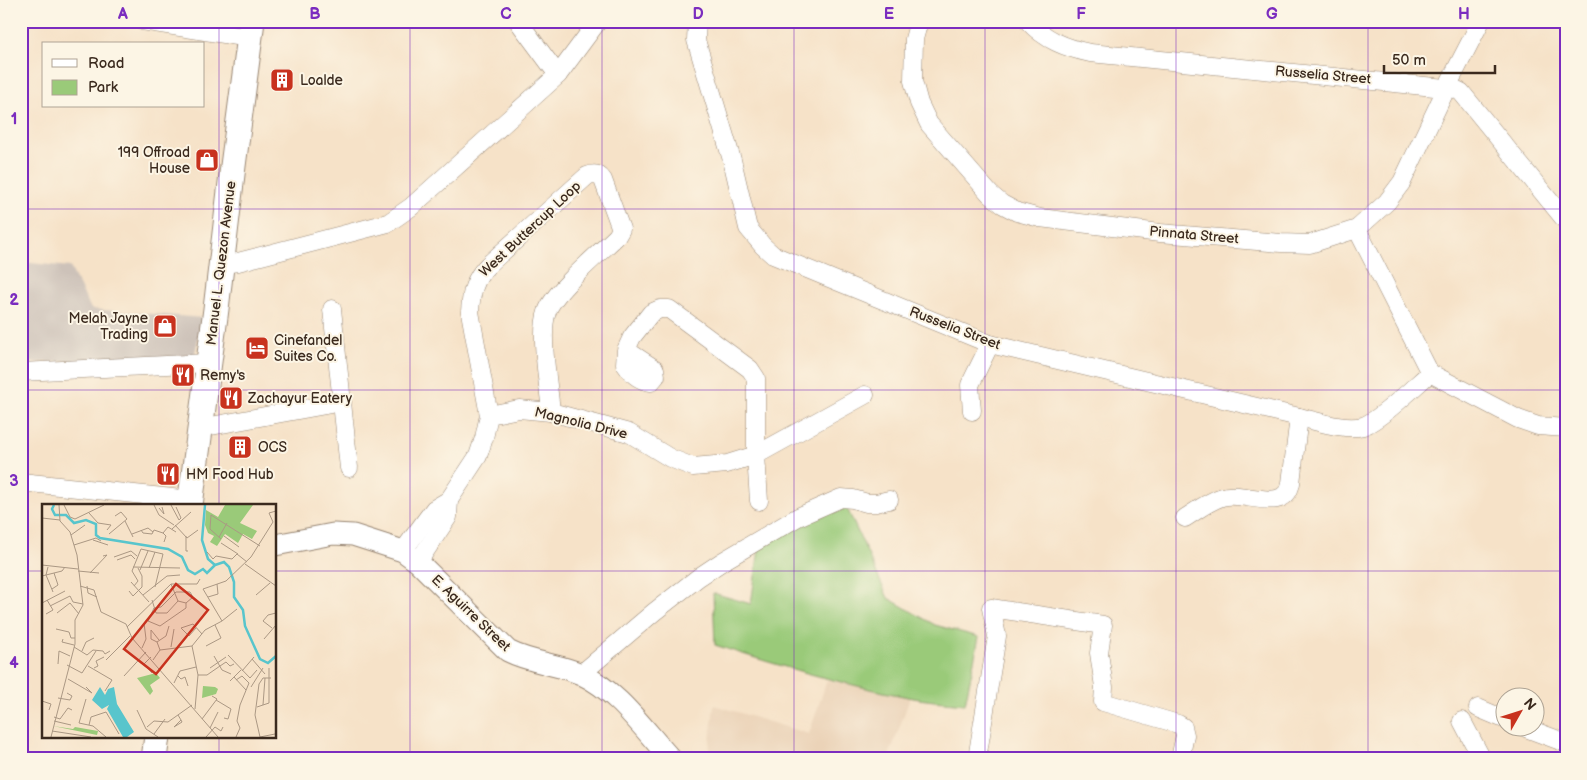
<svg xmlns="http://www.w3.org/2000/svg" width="1587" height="780" viewBox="0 0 1587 780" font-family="'Balsamiq Sans',sans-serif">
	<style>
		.built { fill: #ebd3b8 }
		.industrial { fill: #cdc2b9 }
		.green { fill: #9aca79; stroke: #6a7a4c }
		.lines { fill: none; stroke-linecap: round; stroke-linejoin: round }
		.minor-casing { stroke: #988673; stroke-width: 19 }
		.tertiary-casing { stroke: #988673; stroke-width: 23 }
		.secondary-casing { stroke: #988673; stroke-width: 27 }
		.minor { stroke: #fff; stroke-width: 18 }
		.tertiary { stroke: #fff; stroke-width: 21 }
		.secondary { stroke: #fff; stroke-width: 25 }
		.grid { fill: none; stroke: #7b2cbf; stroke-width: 1; stroke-opacity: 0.55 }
		.labels { text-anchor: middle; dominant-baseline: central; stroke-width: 4; stroke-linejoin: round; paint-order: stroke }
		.street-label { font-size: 14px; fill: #3b2a1e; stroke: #fcf5e5 }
		.poi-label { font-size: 14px; fill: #3b2a1e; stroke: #fcf5e5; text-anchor: start }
		.inset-river { fill: none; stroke: #58c5cc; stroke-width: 2.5 }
		.inset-road { fill: none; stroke: #ab9884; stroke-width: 1 }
		.view { fill: #c8321e; fill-opacity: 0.15; stroke: #c8321e; stroke-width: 2.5 }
		.inset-edge { fill: none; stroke: #3b2a1e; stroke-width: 2.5 }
		.neatline { fill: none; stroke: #7b2cbf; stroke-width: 2 }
		.grid-label { font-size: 16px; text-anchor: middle; font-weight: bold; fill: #7b2cbf }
	</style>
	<rect width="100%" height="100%" fill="#fcf5e5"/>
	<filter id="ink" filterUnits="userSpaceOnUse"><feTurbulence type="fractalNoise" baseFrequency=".02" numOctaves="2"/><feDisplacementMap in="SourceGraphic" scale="10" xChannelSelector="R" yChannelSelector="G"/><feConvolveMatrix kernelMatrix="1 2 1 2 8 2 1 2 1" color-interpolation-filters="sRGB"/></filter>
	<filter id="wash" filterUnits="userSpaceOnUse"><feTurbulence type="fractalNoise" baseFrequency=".0096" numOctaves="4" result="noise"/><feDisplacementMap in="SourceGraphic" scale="20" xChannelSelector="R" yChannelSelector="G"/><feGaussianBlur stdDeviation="1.12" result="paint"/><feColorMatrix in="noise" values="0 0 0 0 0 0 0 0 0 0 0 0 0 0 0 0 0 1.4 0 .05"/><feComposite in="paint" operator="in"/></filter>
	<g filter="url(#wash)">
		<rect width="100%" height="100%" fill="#f6e2c8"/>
		<polygon class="built" points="827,680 910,698 888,759 708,759 714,705 809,734"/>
		<polygon class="industrial" points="21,262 70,267 91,309 203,318 194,357 21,363"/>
		<path class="green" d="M846,506L888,598L935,625L979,637L965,704C946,702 927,701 908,697C842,684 778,666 715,645L713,593L751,604L760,542Z"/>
	</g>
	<g filter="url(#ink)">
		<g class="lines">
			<g class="minor-casing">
				<g id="minor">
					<polyline points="142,21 250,38"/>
					<polyline points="518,21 558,75"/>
					<path d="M697,21L696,40L732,160L748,228L763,246L773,255L990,344L1299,417C1317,421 1345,431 1363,426C1379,421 1415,386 1430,373"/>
					<polyline points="919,21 914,39 913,81 919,103 929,124 990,194 1002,204 1017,212 1040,218 1160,233 1281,243 1310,244 1357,229 1387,202 1402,182 1447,87 1481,21"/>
					<path d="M1028,21C1045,40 1066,48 1090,53L1455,89L1461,92L1566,221"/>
					<polyline points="1357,229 1430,373 1518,419 1538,426 1566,428"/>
					<polyline points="222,264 238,262 388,223 411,207 558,75 598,21"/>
					<polyline points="332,309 349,468"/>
					<path d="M626,350L655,369L656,376L651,382C640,381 631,373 625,364L626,350L632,337L651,313L660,309H669L750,369L756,378V455L759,501"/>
					<polyline points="21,372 208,363"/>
					<polyline points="972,411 970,385 990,344"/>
					<path d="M489,415L470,312C471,293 474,279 488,265L587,176C594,173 599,174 603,180L621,229L617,236C600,253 553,292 547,312C539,334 549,387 551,412"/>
					<polyline points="200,428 342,402"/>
					<polyline points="21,482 191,500"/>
					<path d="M1185,518C1196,511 1209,501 1222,497C1244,490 1285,515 1291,483L1299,417"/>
					<polyline points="403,551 434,509 449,500 478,456 484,438 489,415 519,409 551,412 629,433 670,458 693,467 727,464 756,455 865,395"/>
					<polyline points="418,562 448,517 449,500"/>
					<polyline points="581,674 654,612 699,577 723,561 798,517 841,498 853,499 867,503 876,503 889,500"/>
					<polyline points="1478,708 1504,719"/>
					<polyline points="1462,721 1482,759"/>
					<polyline points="1526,728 1566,743"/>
					<polyline points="977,759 997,636 991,608 1103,625 1099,653 1104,687 1103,702 1178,724 1183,727 1185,735 1180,759"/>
				</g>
			</g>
			<g class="tertiary-casing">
				<path id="tertiary" d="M275,545L333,534L353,535L403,551L418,562L508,651C531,663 559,664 581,674C618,691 644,730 671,759"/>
			</g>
			<g class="secondary-casing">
				<g id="secondary">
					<polyline points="190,505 216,309 233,166 252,21"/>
					<polyline points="154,759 157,736"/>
				</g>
			</g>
			<use href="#minor" class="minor"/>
			<use href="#tertiary" class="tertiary"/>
			<use href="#secondary" class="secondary"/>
		</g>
	</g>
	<path class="grid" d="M219,21V505M410,21V759M602,21V759M794,21V759M985,21V759M1176,21V759M1368,21V759M21,209H1566M21,390H1566M21,571H44M275,571H1566M219,736V759"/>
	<defs>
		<g id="building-square" transform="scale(1.25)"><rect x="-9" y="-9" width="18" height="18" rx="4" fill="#c8321e" stroke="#fcf5e5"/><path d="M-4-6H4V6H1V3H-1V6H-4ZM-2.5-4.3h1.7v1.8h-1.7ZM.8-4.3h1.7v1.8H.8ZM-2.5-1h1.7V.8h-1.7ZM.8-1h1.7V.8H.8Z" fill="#fff"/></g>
		<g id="shop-square" transform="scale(1.25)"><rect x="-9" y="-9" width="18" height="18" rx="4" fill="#c8321e" stroke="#fcf5e5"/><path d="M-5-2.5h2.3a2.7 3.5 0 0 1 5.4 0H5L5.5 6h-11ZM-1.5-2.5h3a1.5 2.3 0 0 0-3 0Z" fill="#fff"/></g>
		<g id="hotel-square" transform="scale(1.25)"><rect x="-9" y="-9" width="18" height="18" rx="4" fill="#c8321e" stroke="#fcf5e5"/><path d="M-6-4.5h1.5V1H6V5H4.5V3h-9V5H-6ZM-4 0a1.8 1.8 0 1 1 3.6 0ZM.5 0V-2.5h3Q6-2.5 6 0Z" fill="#fff"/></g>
		<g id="restaurant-square" transform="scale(1.25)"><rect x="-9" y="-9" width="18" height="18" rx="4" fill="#c8321e" stroke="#fcf5e5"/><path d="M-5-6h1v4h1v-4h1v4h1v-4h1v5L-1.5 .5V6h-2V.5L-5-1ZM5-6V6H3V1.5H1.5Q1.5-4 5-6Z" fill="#fff"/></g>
	</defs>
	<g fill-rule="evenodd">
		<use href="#building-square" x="282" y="80"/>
		<use href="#shop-square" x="207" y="160"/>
		<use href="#shop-square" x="165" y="326"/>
		<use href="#hotel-square" x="257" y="348"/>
		<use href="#restaurant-square" x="183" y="375"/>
		<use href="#restaurant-square" x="231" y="398"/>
		<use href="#building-square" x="240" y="447"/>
		<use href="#restaurant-square" x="168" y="474"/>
	</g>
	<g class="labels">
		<g class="street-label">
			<text transform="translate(1323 75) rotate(5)">Russelia Street</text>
			<text transform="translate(530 229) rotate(-43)">West Buttercup Loop</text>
			<text transform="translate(1194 235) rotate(5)">Pinnata Street</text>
			<text transform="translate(221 263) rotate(-83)">Manuel L. Quezon Avenue</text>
			<text transform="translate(955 328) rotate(21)">Russelia Street</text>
			<text transform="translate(581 423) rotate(14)">Magnolia Drive</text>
			<text transform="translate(471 613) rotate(44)">E. Aguirre Street</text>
		</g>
		<g class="poi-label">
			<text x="300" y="80">Loalde</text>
			<text x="190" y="152" text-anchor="end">199 Offroad<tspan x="190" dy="16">House</tspan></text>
			<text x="148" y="318" text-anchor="end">Melah Jayne<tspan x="148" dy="16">Trading</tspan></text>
			<text x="274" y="340">Cinefandel<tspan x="274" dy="16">Suites Co.</tspan></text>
			<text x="200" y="375">Remy's</text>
			<text x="248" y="398">Zachayur Eatery</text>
			<text x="258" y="447">OCS</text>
			<text x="186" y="474">HM Food Hub</text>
		</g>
	</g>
	<g transform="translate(42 504)">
		<rect width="234" height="234" fill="#f6e2c8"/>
		<path d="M183,1H211L198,19L215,27L210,35L201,30L196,39L183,30L175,42L168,38L172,32L166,29L163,21L164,6L176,13ZM114,169L118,174L108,181L111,187L108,191L95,174ZM161,182L173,183L176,185L174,190L160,194ZM11,222L31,225L33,223L56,227L55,231Z" fill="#9aca79"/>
		<path d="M58,183L63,191L66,185L72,183L75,200L92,228L85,233H81L65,205L67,201L60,205L50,196Z" fill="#58c5cc"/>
		<path class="inset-river" d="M12,1L10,5L13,11H24L32,19L44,16L54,20V31L58,34L126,45L140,53L146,66L153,70L161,65L165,69L173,61M163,1L160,36L166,55L173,61L182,58L187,63L192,78V93L201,106L203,122L218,155L226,159L234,152"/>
		<path class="inset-road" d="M22,1L28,13L33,15L62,1M112,1L117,11L132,21M129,1L137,16L139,14L134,3M117,4L122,10L120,3M47,9L56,19L69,21L65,26M0,14L18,16M83,17L91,33M133,21L145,34L156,26M130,25L149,8M99,26L101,29L110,30L112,26L121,29L124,32L122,38M121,29L126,23L134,28M67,30L85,15L79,8L73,12M90,30L106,24L111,28M29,31L43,21M144,32V47H146M182,32L197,43M177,33L185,19M179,35L168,25L169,11L218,42M51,36L66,41M179,39L196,50M32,41L54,34L59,37M165,48L171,55L174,52L190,55L195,50L205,58M72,53L89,47L95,52M75,56L89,51L93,55M203,60L234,82M0,61L36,65M6,63L4,71L11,88M91,63L138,64M107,64L113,48M98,66L106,47M36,67L57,69M48,69L65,51L61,52M0,72L20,67L23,63M89,78L107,98M38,82L52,86L59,108L84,120L90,134L176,233M45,82L46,89L55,93M92,82L96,77L90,67L99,45L121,50L113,83M10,85L16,81L12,69M161,85L184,77L209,53L231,18L227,9L234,7M87,87L91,92L100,83V72L96,64M101,91L125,72L138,71M214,91L228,79M166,93L176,90L175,80M110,96L114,109H125L136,97L129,80M136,97L144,99L151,93L148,88H134L119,103L112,104L106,117L118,122L144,104V99M0,99L23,87M8,102L28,92L31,98L41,100M15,109L28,99L37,110M4,110L11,106L5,96M180,117L195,105M85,123L129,80H155L158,75M154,124L147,132L139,124L151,120L160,130M230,124L221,117L226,111L234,109M14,125L27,128L29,134H33M21,135L20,138L32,141M222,135L234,121M115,138L109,135V126L117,136M150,142L163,126L180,117L161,85M150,142L156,171L153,205M164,142L179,134L173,121M32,143L45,151L51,146L61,147L63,150L68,147M129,143L132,125M100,144L104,135L102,119M118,146L115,138L124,132L127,122M40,147L44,138L52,134M186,151L208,174L215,166M172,152L180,166L189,170M109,153L102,160L110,169M210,155L223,170M64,156L88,132M111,156L118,146L150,142M16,160L17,147L28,152M25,161L40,169L54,147M46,162L70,176L63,187M178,162L184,158L188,162L192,160M52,164L56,162L54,157L62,153M168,164L184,153M200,167L212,153M156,171H165L178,162M82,172L104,148M136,172L139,175L143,173L146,182M192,173L204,186M26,175L50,189L44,183M188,177L199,166M132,179L138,167L154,163M209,183L221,164M16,194L28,196L30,192L25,189M44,195L37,219L51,222L64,233M174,196L189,205L186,215L182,214M0,197L9,200L7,206M221,201L223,174M215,203L227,199V164M95,206L104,225L116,233M136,211L139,216L140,218L132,223L139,216M12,213L18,215L26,204L30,206M160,215L175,195L170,192M12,217L29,221M47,221L49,213L64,208L77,230M105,223L112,217L126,218L150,201M168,224L176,208M10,227L49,233M112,230L123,215M9,233L33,140V116L41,101L35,51L28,28L18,17L17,1M164,233L173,223L179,227L181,223M194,233L198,224L195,217L198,201L207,179L200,172L194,176M218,233L213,211L217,180L221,174H229M218,233L233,230"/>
		<path class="view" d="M134,80L166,106L114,170L82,145Z"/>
		<rect width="234" height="234" class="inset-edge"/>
	</g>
	<rect width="1587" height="780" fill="none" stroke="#fcf5e5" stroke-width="55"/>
	<rect x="42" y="42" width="162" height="65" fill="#fcf5e5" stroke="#afa495"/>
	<rect x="52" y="59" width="25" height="8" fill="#ffffff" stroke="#afa495"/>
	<text x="88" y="68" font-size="15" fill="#3b2a1e">Road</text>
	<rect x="52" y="80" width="25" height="15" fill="#9aca79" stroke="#afa495"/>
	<text x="88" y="92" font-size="15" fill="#3b2a1e">Park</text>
	<g transform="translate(1520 712) rotate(51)"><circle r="24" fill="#fcf5e5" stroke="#afa495"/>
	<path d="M0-4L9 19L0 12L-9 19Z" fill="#c8321e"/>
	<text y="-8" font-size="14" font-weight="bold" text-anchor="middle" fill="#3b2a1e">N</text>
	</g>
	<path d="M1384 65v8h111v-8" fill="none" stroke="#3b2a1e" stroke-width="2.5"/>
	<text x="1392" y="65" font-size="15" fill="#3b2a1e" stroke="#fcf5e5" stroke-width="4" paint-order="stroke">50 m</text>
	<rect x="28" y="28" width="1532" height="724" class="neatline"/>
	<g class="grid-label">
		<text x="123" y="19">A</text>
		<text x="315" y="19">B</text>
		<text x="506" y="19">C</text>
		<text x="698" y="19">D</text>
		<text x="889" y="19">E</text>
		<text x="1081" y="19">F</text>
		<text x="1272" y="19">G</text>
		<text x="1464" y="19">H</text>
		<text x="14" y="124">1</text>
		<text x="14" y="305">2</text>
		<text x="14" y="486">3</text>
		<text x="14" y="668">4</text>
	</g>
</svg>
